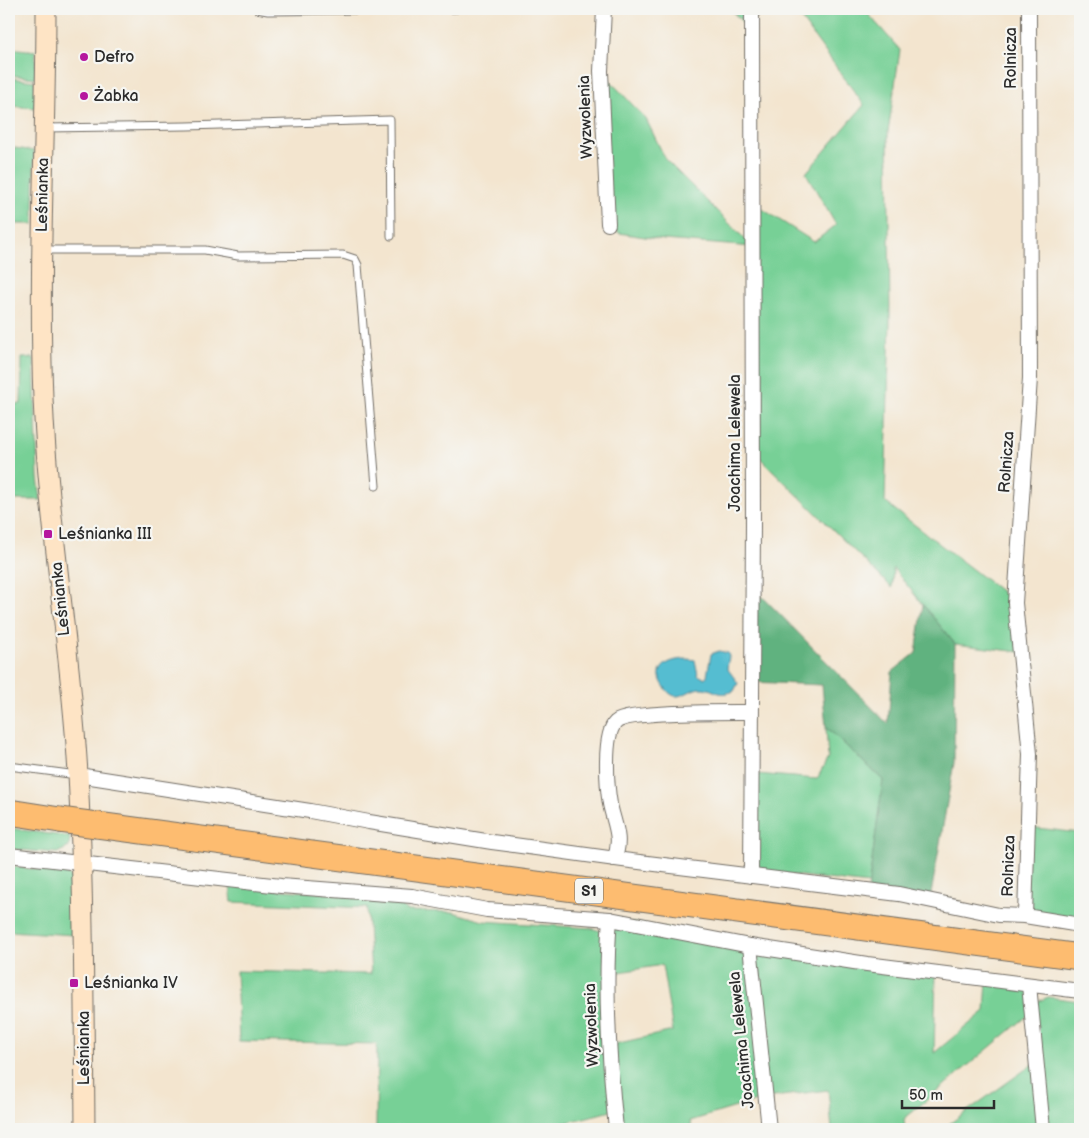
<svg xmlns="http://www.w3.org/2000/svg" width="1089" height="1138" viewBox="0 0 1089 1138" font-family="'Balsamiq Sans',sans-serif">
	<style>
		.green { fill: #77d096; stroke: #517e60; fill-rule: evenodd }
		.forest { fill: #61b27f; stroke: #466e55 }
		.water { fill: #54bdd1; stroke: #40747e }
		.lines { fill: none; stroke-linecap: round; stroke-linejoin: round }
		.lane-casing { stroke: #716c64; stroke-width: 9 }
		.street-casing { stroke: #716c64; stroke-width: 16 }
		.secondary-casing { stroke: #716c64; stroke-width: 21 }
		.highway-casing { stroke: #716c64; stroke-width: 27 }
		.lane { stroke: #fff; stroke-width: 7 }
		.street { stroke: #fff; stroke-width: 14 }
		.secondary { stroke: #fee4c5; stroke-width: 19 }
		.highway { stroke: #fdbc6f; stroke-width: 25 }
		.highway-bridge-casing { stroke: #716c64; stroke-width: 27; stroke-linecap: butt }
		.highway-bridge { stroke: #fdbc6f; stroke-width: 25 }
		.poi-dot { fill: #b5179e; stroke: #f6f6f2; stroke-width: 2 }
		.labels { text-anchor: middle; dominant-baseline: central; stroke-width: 4.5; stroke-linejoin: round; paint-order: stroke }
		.shield { fill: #f6f6f2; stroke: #686867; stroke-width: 1 }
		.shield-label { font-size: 15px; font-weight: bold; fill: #2b2b2b }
		.poi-label { font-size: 16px; fill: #2b2b2b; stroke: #f6f6f2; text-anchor: start }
		.street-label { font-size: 16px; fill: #2b2b2b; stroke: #f6f6f2 }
	</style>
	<rect width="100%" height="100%" fill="#f6f6f2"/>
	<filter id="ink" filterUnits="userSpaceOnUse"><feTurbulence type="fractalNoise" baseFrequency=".02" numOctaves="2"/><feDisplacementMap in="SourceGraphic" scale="10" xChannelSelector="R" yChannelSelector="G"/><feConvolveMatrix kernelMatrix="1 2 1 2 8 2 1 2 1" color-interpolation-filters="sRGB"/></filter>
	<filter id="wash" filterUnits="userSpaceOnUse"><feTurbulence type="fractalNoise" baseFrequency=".0096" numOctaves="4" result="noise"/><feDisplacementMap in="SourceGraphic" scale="20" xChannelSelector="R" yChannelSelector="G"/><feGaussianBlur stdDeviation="1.12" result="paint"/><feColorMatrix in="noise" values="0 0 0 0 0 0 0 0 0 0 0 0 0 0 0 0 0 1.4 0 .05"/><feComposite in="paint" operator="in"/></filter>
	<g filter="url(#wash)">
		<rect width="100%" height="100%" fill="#f3e5cf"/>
		<g class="green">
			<polygon points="730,9 752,9 752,32"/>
			<polygon points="794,9 864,9 900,50 888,132 890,319 885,502 1011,599 1020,652 955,644 893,568 892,588 753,451 753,247 664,240 619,233 608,224 601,71 646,119 666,160 752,246 753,203 814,242 836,225 806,173 864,105"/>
			<polygon points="9,48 36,51 35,78 9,75"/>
			<polygon points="9,77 17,79 35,81 35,108 9,106"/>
			<polygon points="9,147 34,151 34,224 9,224"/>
			<polygon points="22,358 34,358 38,478 41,500 9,500 9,404 21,404"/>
			<polygon points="826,727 883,780 869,884 760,871 757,866 757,774 817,779 828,758"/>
			<polygon points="1028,827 1080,833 1080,925 1025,916"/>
			<polygon points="9,828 70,837 69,847 57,853 9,849"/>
			<polygon points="9,866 65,873 73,878 74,935 9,931"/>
			<path d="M230,886L390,898L407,911L453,912L483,921L591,928L604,932L610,919L936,973L934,1053L985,1011L987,980L1029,985L1035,1003L1048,997L1080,1001V1129H942L1036,1062L1031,1013L904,1119L905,1129H832L828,1090L766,1098L690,1121L692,1129H616L614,1110L546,1128V1129H376L377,1044L239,1041L236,971L371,974L367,908L232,902ZM662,965L673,1031L610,1045L608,974Z"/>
		</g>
		<polygon class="forest" points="752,586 888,724 892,672 916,653 923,605 955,644 954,763 930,900 868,890 883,780 826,727 822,685 751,682"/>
		<path class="water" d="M719,651L728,653L729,657L727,668L738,683L734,691C717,698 715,688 701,688C692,688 684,697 675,696C671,695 668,692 666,689C647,665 676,656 695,660L698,675L704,678L707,676L711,654Z"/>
	</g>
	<g filter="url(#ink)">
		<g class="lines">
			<g class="lane-casing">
				<g id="lane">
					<polyline points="257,9 268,11 456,9"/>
					<polyline points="45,128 187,126 390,120 391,236"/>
					<polyline points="43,250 205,250 238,256 343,255 355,259 358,265 376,486"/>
					<polyline points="9,766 77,775"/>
				</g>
			</g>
			<g class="street-casing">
				<g id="street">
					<polyline points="604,9 601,71 608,224"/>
					<polyline points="78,775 310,811 369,822 492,842 623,860 899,894 999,915 1025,916 1080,925"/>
					<polyline points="9,855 281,886 412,896 487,910 610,919 750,946 867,964 1080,991"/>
					<path d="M614,859C623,839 614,824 610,804C607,787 603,734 616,722C629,711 728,712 751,712"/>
					<polyline points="751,876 753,523 752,9"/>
					<polyline points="1025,916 1030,754 1015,603 1030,378 1029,9"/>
					<path d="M610,919C604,988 609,1061 616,1129"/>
					<polyline points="750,946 769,1129"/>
					<polyline points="1029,985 1043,1129"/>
				</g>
			</g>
			<g class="secondary-casing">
				<path id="secondary" d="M46,9C46,138 38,268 43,398C48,524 71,648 78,774C84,892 84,1011 85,1129"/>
			</g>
			<g class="highway-casing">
				<g id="highway">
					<polyline points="9,812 60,820"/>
					<polyline points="97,825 1080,957"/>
				</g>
			</g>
			<use href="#lane" class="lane"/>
			<use href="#street" class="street"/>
			<use href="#secondary" class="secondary"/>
			<use href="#highway" class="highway"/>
			<g class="highway-bridge-casing">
				<polyline id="highway-bridge" points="60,820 97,825"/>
			</g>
			<use href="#highway-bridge" class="highway-bridge"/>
		</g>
	</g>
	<g class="poi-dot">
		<circle cx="84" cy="57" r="5"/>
		<circle cx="84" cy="96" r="5"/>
		<rect x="43" y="529" width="10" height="10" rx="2.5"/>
		<rect x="69" y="978" width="10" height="10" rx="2.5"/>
	</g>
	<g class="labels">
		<rect class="shield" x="575" y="878.5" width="28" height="25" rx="4"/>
		<g class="shield-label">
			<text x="589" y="891">S1</text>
		</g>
		<g class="poi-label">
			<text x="94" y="57">Defro</text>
			<text x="94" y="96">Żabka</text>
			<text x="58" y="534">Leśnianka III</text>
			<text x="84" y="983">Leśnianka IV</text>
		</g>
		<g class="street-label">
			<text transform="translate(1011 58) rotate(-90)">Rolnicza</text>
			<text transform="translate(586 117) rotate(-92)">Wyzwolenia</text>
			<text transform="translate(43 195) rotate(-89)">Leśnianka</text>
			<text transform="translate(735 443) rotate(-90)">Joachima Lelewela</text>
			<text transform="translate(1007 462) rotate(-86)">Rolnicza</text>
			<text transform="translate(61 599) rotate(-96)">Leśnianka</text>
			<text transform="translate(1009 866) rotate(-88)">Rolnicza</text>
			<text transform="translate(592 1025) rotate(-92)">Wyzwolenia</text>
			<text transform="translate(742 1040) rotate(-96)">Joachima Lelewela</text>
			<text transform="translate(84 1048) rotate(-90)">Leśnianka</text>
		</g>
	</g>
	<rect width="1089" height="1138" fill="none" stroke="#f6f6f2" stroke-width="30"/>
	<path d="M902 1100v8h92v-8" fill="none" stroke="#2b2b2b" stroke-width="2.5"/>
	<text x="909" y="1100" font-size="15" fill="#2b2b2b" stroke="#f6f6f2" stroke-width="4" paint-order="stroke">50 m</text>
</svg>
